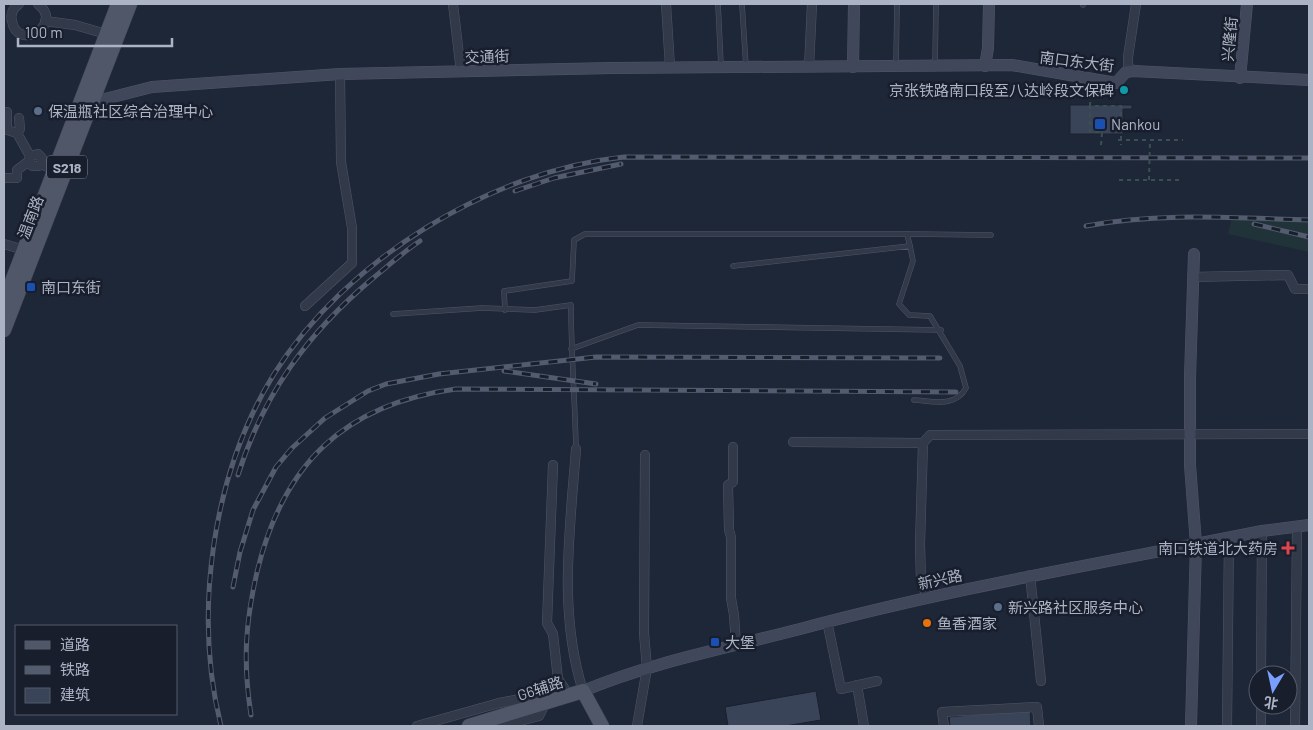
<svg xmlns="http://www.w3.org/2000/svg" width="1313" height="730" viewBox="0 0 1313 730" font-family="Barlow,'Noto Sans SC',sans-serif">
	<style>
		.green { fill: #203338 }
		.building { fill: #3a4458; stroke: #1a202e }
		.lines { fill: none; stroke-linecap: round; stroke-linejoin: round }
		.lane-casing { stroke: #4f5666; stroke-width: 5.5 }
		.street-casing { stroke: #4f5666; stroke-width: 10 }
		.secondary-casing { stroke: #4f5666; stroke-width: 12 }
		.primary-casing { stroke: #3b4251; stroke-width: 15 }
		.path { stroke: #3b4f53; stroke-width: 2; stroke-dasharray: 4 4; stroke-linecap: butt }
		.lane { stroke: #323948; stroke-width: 4.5 }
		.street { stroke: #323948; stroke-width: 9 }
		.secondary { stroke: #40475b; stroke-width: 11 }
		.primary { stroke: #505768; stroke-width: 14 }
		.rail-casing { stroke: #535c6f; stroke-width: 5 }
		.rail { stroke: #181e2c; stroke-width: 3; stroke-dasharray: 9; stroke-linecap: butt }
		.path-bridge { stroke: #3b4f53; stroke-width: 2; stroke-dasharray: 4 4; stroke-linecap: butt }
		.culture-dot { fill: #0f9aa8; stroke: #181e2c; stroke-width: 2 }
		.service-dot { fill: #5c6f8a; stroke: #181e2c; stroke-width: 2 }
		.transit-dot { fill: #1a4fb4; stroke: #181e2c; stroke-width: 2 }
		.health-dot { fill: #e0444e; stroke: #181e2c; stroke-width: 2 }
		.food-dot { fill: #e8710a; stroke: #181e2c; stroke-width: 2 }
		.labels { text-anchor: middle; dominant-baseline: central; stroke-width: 5; stroke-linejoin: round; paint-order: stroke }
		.shield { fill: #181e2c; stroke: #808697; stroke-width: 1 }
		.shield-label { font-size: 14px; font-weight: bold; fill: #acb3c5 }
		.street-label { font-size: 15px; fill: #acb3c5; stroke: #181e2c }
		.poi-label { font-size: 15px; fill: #acb3c5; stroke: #181e2c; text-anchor: start }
	</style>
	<rect width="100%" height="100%" fill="#1e2737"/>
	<polygon class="green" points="1232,218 1309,222 1309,252 1228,234"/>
	<g class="building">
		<polygon points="1070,105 1132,105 1132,109 1123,109 1123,134 1070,134"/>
		<polygon points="816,691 821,720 785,726 728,726 725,707"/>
		<polygon points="1030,709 1031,726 950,726 949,717"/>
	</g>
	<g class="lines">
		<g class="lane-casing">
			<g id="lane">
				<polyline points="718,4 721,66"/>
				<polyline points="742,4 746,67"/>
				<polyline points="1083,5 1083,4"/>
				<polyline points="896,66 897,4"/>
				<polyline points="935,66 936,4"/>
				<polyline points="910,246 907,234 991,235"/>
				<path d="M733,266L910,246L913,261L899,304L909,315L930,316L960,366L966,388C955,408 933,401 914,400"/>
				<polyline points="505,310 504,291 572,281 574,240 585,234 907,234"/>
				<path d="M393,314L482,308L535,310L571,305C571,353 575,401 576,449"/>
				<polyline points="571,349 638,325 941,330"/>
			</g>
		</g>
		<g class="street-casing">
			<g id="street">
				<path d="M19,4C13,8 10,14 12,21C17,52 65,25 38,4"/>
				<polyline points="453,4 461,72"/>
				<polyline points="666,4 670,67"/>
				<polyline points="45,21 75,25 106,34"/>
				<polyline points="809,67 812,4"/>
				<polyline points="1133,71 1128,65 1128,57 1136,4"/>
				<polyline points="4,112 7,112 7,129"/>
				<polyline points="4,129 17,133 30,156"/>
				<polyline points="17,133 20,129 19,118"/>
				<polyline points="41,164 42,158 38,154 30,156 29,161 32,166 39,166 41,164 54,170"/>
				<polyline points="4,178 17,178 17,170 29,161"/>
				<polyline points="4,244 24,250"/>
				<polyline points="1192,277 1288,275 1295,289 1309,289"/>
				<polyline points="305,306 352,263 352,228 341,162 340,74"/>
				<polyline points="793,442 923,443 930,435 1309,434"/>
				<polyline points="923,443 920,544 921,581 927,597"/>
				<polyline points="733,447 733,482 728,485 729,530 731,537 731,598 734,615 736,644"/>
				<path d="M576,449C570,530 558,612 583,691"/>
				<polyline points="553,465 547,623 553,634 558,679 569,695"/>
				<polyline points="1030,575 1041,681"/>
				<polyline points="827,621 841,689 877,681"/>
				<polyline points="1261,675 1262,531"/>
				<polyline points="857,685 864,726"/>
				<polyline points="417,726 499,703 530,697 545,704 539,716 501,726"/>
				<polyline points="637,726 647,668 644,633 645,455"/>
				<polyline points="944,726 942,712 1037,707 1039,726"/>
				<polyline points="1227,726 1229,537"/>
				<polyline points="1261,726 1261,705"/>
				<polyline points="1295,726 1297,527"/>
			</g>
		</g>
		<g class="secondary-casing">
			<g id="secondary">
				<polyline points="985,66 988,48 989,4"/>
				<polyline points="853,67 854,4"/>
				<polyline points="1240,78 1247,4"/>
				<polyline points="87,100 93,102 152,87 340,74 613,68 1012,65 1116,83 1126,72 1133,71 1309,80"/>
				<path d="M583,691C652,662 727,648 800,629C952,588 1108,562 1262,531L1309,525"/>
				<polyline points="1191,726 1196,544 1190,465 1190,377 1194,254"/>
			</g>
		</g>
		<g class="primary-casing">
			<g id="primary">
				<polyline points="4,302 118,4"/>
				<polyline points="4,330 130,4"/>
				<polyline points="469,726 583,691 602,726"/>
			</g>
		</g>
		<g class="path">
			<polyline points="1090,106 1091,89"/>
			<polyline points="1101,145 1102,132 1090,132 1090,106 1121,106 1121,145"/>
			<polyline points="1119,180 1183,180"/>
		</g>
		<use href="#lane" class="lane"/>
		<use href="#street" class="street"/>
		<use href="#secondary" class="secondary"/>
		<use href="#primary" class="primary"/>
		<g class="rail-casing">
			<g id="rail">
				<polyline points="515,191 554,178 621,164"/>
				<polyline points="1254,224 1309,237"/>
				<path d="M1086,226C1160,212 1234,218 1309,220"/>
				<polyline points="504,371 596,384"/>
				<path d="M238,475C264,393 307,334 372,279C388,266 403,252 420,241"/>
				<polyline points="233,587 240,552 253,510 276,467 292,448 325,418 368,391 386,384 439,374 596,357 940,358"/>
				<path d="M251,715C243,663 245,624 257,572C283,464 344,404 456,389L956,392"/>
				<path d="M221,726C193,613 212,474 274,374C346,259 491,171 624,157L1309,158"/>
			</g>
		</g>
		<use href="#rail" class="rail"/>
		<g class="path-bridge">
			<polyline points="1118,140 1183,140"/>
			<polyline points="1149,180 1150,140"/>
		</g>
	</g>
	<circle class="culture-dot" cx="1124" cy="90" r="5"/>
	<g class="service-dot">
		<circle cx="38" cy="111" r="5"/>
		<circle cx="998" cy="607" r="5"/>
	</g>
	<g class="transit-dot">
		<rect x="1094" y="118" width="12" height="12" rx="2.5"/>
		<rect x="26" y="282" width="10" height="10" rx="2.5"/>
		<rect x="710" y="637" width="10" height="10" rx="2.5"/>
	</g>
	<path class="health-dot" d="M1285.5 540.5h5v5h5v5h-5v5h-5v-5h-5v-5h5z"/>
	<circle class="food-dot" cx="927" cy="623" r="5"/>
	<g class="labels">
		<rect class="shield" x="47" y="155.5" width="40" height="23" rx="4"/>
		<g class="shield-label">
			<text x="67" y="167">S218</text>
		</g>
		<g class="street-label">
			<text transform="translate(1229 39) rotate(-85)">兴隆街</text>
			<text transform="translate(487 56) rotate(-2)">交通街</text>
			<text transform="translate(1077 61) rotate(7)">南口东大街</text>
			<text transform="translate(30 217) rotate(-69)">温南路</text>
			<text transform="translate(940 579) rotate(-12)">新兴路</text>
			<text transform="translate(540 688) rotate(-18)">G6辅路</text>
		</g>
		<g class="poi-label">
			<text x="1114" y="90" text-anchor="end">京张铁路南口段至八达岭段文保碑</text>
			<text x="48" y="111">保温瓶社区综合治理中心</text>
			<text x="1111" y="124">Nankou</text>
			<text x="41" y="287">南口东街</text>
			<text x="1278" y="548" text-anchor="end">南口铁道北大药房</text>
			<text x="1008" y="607">新兴路社区服务中心</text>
			<text x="937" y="623">鱼香酒家</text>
			<text x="725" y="642">大堡</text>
		</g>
	</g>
	<rect width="1313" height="730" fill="none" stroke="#acb3c5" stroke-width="10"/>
	<rect x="15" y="625" width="162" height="90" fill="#181e2c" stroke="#535a69"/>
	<rect x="25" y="641" width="25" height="8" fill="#505768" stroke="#535a69"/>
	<text x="60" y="650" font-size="15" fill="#acb3c5">道路</text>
	<rect x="25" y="666" width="25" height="8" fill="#535c6f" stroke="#535a69"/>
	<text x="60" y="675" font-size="15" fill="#acb3c5">铁路</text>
	<rect x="25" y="688" width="25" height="15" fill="#3a4458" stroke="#535a69"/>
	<text x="60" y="700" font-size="15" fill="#acb3c5">建筑</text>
	<g transform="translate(1273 690) rotate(189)"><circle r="24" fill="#181e2c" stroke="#535a69"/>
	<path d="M0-4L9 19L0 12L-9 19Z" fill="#799ffd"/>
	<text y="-8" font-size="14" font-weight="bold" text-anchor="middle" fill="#acb3c5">北</text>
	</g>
	<path d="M18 38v8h154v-8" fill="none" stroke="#acb3c5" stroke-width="2.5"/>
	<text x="25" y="38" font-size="15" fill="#acb3c5" stroke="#181e2c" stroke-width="4" paint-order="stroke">100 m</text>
</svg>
